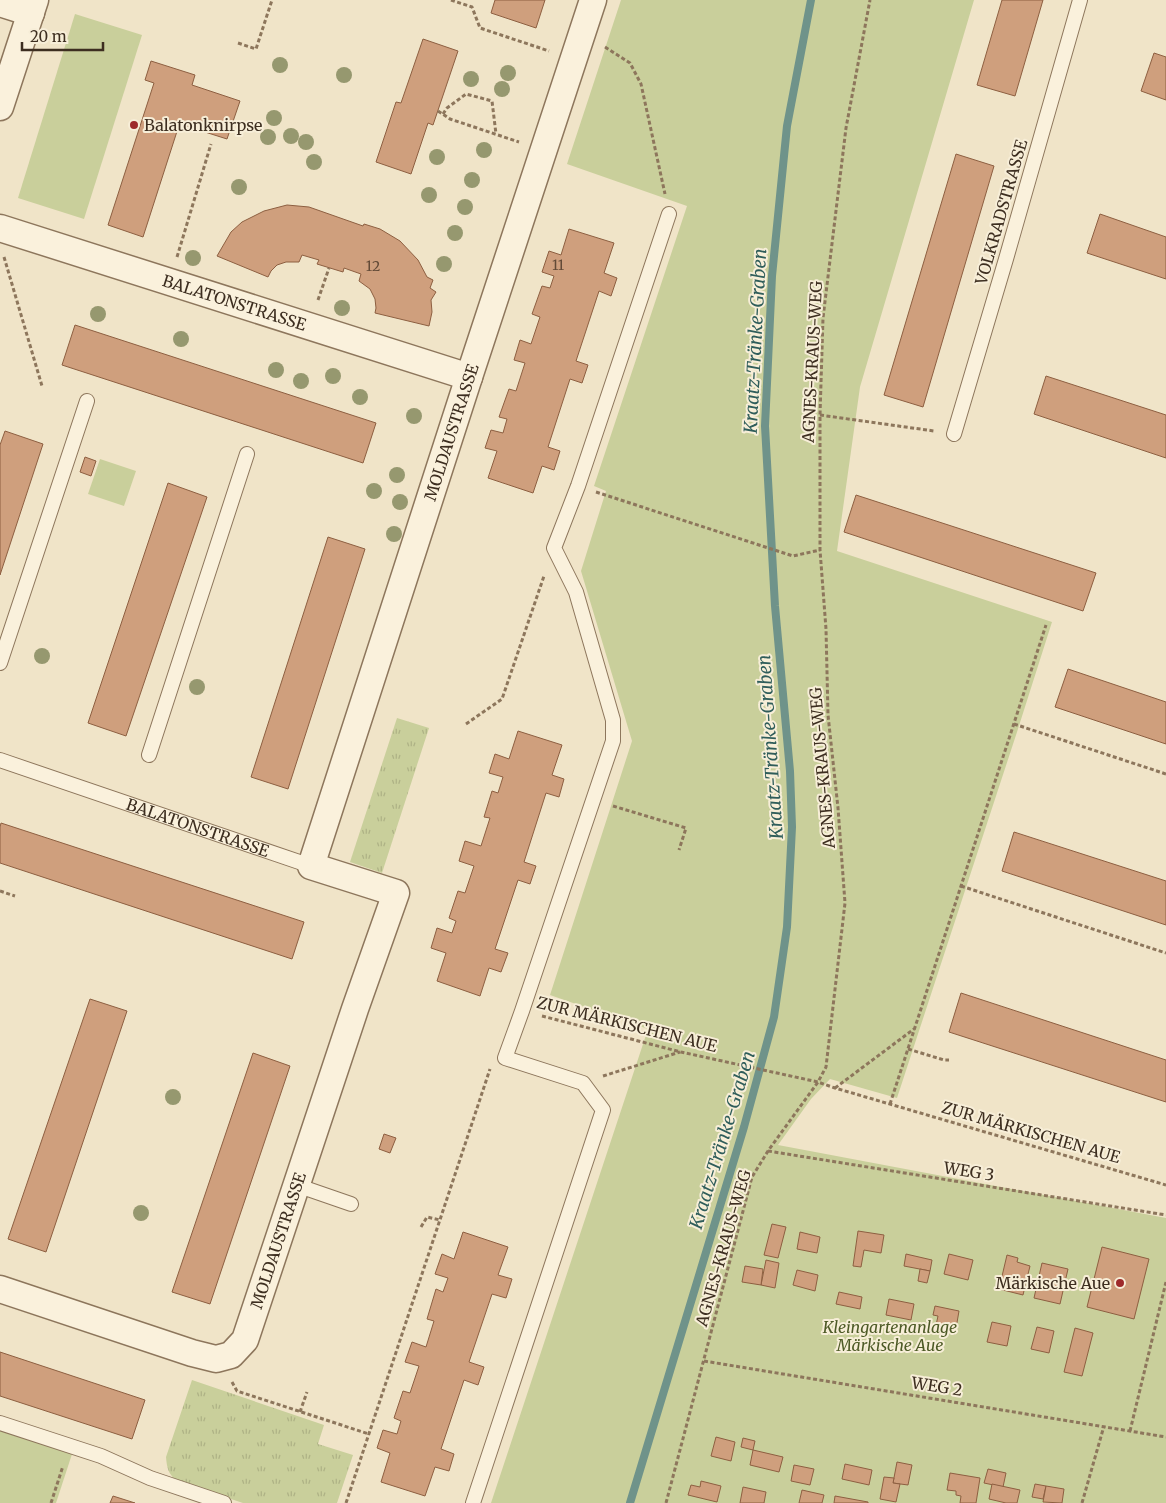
<svg xmlns="http://www.w3.org/2000/svg" width="1166" height="1503" viewBox="0 0 1166 1503" font-family="Merriweather,serif">
	<style>
		.grass { fill: url(#grass-tufts) }
		.green { fill: #c9cf9b }
		.lines { fill: none; stroke-linecap: round; stroke-linejoin: round }
		.stream { stroke: #6f938a; stroke-width: 8 }
		.building { fill: #cf9f7d; stroke: #8d5f41 }
		.lane-casing { stroke: #8d765c; stroke-width: 16 }
		.street-casing { stroke: #8d765c; stroke-width: 29 }
		.path { stroke: #8d765c; stroke-width: 3; stroke-dasharray: 4 2.5; stroke-linecap: butt }
		.lane { stroke: #faf1dc; stroke-width: 14 }
		.street { stroke: #faf1dc; stroke-width: 26 }
		.tree { fill: #96986f }
		.poi-dot { fill: #9e2a2b; stroke: #f7eed8; stroke-width: 2 }
		.labels { text-anchor: middle; dominant-baseline: central; stroke-width: 4; stroke-linejoin: round; paint-order: stroke }
		.number-label { font-size: 14px; fill: #624a37 }
		.poi-label { font-size: 16px; fill: #3d2e20; stroke: #f7eed8; text-anchor: start }
		.street-label { font-size: 16px; fill: #3d2e20; stroke: #f7eed8 }
		.park-label { font-size: 16px; font-style: italic; fill: #4d5a26; stroke: #f7eed8 }
		.water-label { font-size: 18px; font-style: italic; fill: #2f5d5a; stroke: #f7eed8 }
	</style>
	<defs>
		<pattern id="grass-tufts" width="24" height="20" patternUnits="userSpaceOnUse" patternTransform="scale(1.25)"><rect width="24" height="20" fill="#c9cf9b"/><path d="M3 7l-1-3M5 7V3M7 7l1-3M15 17l-1-3M17 17v-4M19 17l1-3" fill="none" stroke="#aeb285"/></pattern>
	</defs>
	<rect width="100%" height="100%" fill="#f0e4c8"/>
	<g class="grass">
		<polygon points="397,718 429,728 382,873 350,862"/>
		<path d="M192,1380L324,1425L318,1444L353,1455L337,1503H243L177,1481C168,1474 167,1468 166,1457Z"/>
	</g>
	<g class="green">
		<polygon points="621,0 974,0 860,387 837,551 1052,622 1017,732 897,1098 830,1079 811,1099 778,1145 1166,1218 1166,1503 491,1503 648,1029 550,995 632,741 581,571 606,491 594,486 687,206 567,164"/>
		<polygon points="75,14 142,35 84,219 18,198"/>
		<polygon points="100,459 136,471 124,506 88,494"/>
		<polygon points="0,1430 72,1454 56,1503 0,1503"/>
	</g>
	<g class="lines">
		<polyline class="stream" points="630,1503 744,1127 774,1017 787,927 792,827 790,771 775,606 765,426 772,276 787,126 811,0"/>
	</g>
	<g class="building">
		<polygon points="495,0 545,0 536,28 491,13"/>
		<polygon points="1002,0 1043,0 1015,96 977,85"/>
		<polygon points="423,39 458,51 433,125 428,123 411,174 376,162 396,102 401,103"/>
		<polygon points="1154,53 1166,57 1166,100 1141,91"/>
		<polygon points="151,61 195,75 192,85 240,101 227,139 186,126 186,124 180,122 143,237 108,225 154,83 145,80"/>
		<polygon points="956,154 994,166 923,407 884,395"/>
		<polygon points="287,205 309,207 363,226 364,224 380,229 400,241 418,260 427,277 433,280 430,288 436,292 431,300 432,312 429,326 375,313 376,308 375,299 370,289 359,281 361,274 344,268 343,272 317,264 319,260 302,255 299,262 286,262 277,265 271,271 268,277 217,256 231,232 242,222 264,211"/>
		<polygon points="1100,214 1166,237 1166,279 1087,253"/>
		<polygon points="569,229 614,243 604,273 617,278 611,296 599,291 576,361 588,365 582,383 570,379 548,447 560,451 554,470 542,466 533,493 488,478 497,451 485,448 491,430 503,433 507,419 499,417 509,389 516,391 525,363 514,360 520,340 531,344 540,317 532,314 542,286 550,288 554,276 542,272 549,251 561,255"/>
		<polygon points="75,325 376,423 363,463 62,365"/>
		<polygon points="1046,376 1166,415 1166,458 1034,414"/>
		<polygon points="5,431 43,444 0,575 0,445"/>
		<polygon points="85,457 96,461 91,476 80,472"/>
		<polygon points="168,483 207,497 126,736 88,723"/>
		<polygon points="856,495 1096,573 1083,611 844,532"/>
		<polygon points="328,537 365,549 288,789 251,777"/>
		<polygon points="1068,669 1166,702 1166,744 1055,707"/>
		<polygon points="518,731 562,745 552,775 564,779 559,797 546,793 524,862 536,866 530,884 518,880 495,949 508,953 501,972 489,968 480,996 437,981 446,953 431,948 437,928 452,933 456,921 449,918 458,891 465,893 474,866 459,861 465,841 481,846 490,818 484,817 492,791 498,793 503,777 489,773 495,754 509,759"/>
		<polygon points="1,823 304,922 292,959 0,863 0,827"/>
		<polygon points="1014,832 1166,881 1166,925 1002,871"/>
		<polygon points="961,993 1166,1060 1166,1102 949,1032"/>
		<polygon points="90,999 127,1011 46,1252 8,1239"/>
		<polygon points="253,1053 290,1066 210,1304 172,1292"/>
		<polygon points="384,1134 396,1138 390,1153 379,1149"/>
		<polygon points="772,1224 786,1227 778,1258 764,1255"/>
		<polygon points="858,1231 884,1235 881,1253 864,1250 861,1267 853,1266"/>
		<polygon points="463,1232 508,1247 498,1275 512,1279 506,1298 492,1294 469,1362 484,1367 478,1385 464,1380 441,1449 454,1454 449,1471 435,1467 425,1496 381,1482 390,1453 377,1448 383,1430 397,1434 401,1421 394,1418 403,1391 410,1393 419,1366 405,1362 412,1342 426,1347 434,1321 427,1319 436,1289 443,1292 448,1278 435,1274 442,1254 454,1259"/>
		<polygon points="800,1232 820,1237 817,1253 797,1249"/>
		<polygon points="1102,1247 1149,1259 1134,1319 1087,1307"/>
		<polygon points="906,1254 932,1260 930,1271 904,1266"/>
		<polygon points="949,1254 973,1260 968,1280 944,1274"/>
		<polygon points="1007,1255 1018,1258 1017,1262 1030,1266 1023,1295 999,1289"/>
		<polygon points="766,1260 779,1263 775,1288 761,1285"/>
		<polygon points="1042,1263 1068,1269 1060,1304 1034,1298"/>
		<polygon points="745,1266 763,1269 761,1285 742,1282"/>
		<polygon points="920,1269 930,1271 927,1283 918,1281"/>
		<polygon points="797,1270 818,1275 815,1291 793,1285"/>
		<polygon points="839,1292 862,1297 860,1309 836,1304"/>
		<polygon points="889,1299 914,1304 911,1320 886,1315"/>
		<polygon points="935,1306 959,1311 955,1334 935,1330 938,1316 933,1315"/>
		<polygon points="992,1322 1011,1326 1007,1346 987,1342"/>
		<polygon points="1037,1327 1054,1331 1049,1353 1031,1349"/>
		<polygon points="1075,1328 1093,1333 1082,1376 1064,1372"/>
		<polygon points="0,1352 145,1400 132,1439 0,1396"/>
		<polygon points="716,1437 735,1442 731,1461 711,1456"/>
		<polygon points="743,1438 755,1441 753,1450 741,1447"/>
		<polygon points="753,1450 783,1457 779,1472 750,1465"/>
		<polygon points="897,1462 912,1465 908,1485 893,1483"/>
		<polygon points="845,1464 872,1470 869,1485 842,1479"/>
		<polygon points="794,1465 814,1469 810,1485 791,1481"/>
		<polygon points="988,1469 1006,1473 1003,1487 984,1483"/>
		<polygon points="950,1473 980,1478 976,1503 960,1503 961,1496 956,1495 956,1491 947,1490"/>
		<polygon points="884,1477 894,1478 893,1483 900,1484 896,1502 880,1499"/>
		<polygon points="701,1481 721,1486 717,1502 688,1495 691,1485 700,1487"/>
		<polygon points="992,1484 1020,1490 1017,1503 1006,1503 989,1499"/>
		<polygon points="1035,1484 1046,1486 1043,1499 1032,1497"/>
		<polygon points="1046,1486 1064,1489 1062,1503 1043,1502"/>
		<polygon points="743,1487 766,1492 764,1503 740,1503"/>
		<polygon points="802,1490 824,1495 822,1503 799,1503"/>
		<polygon points="113,1496 135,1503 110,1503"/>
		<polygon points="835,1496 868,1502 868,1503 834,1503"/>
	</g>
	<g class="lines">
		<g class="lane-casing">
			<g id="lane">
				<polyline points="954,434 1006,259 1080,0"/>
				<polyline points="0,663 87,401"/>
				<polyline points="149,755 247,454"/>
				<path id="s1" d="M0,760L311,866"/>
				<polyline points="296,1185 351,1204"/>
				<polyline points="0,1423 101,1456 150,1478 224,1503"/>
				<polyline points="473,1503 603,1110 583,1083 505,1058 522,1011 613,741 613,720 576,592 554,548 578,486 669,214"/>
			</g>
		</g>
		<g class="street-casing">
			<g id="street">
				<polyline points="0,3 31,13"/>
				<polyline points="0,107 35,0"/>
				<path id="s2" d="M0,228L469,377"/>
				<path id="s3" d="M0,1289L192,1353L216,1359L231,1355L245,1340L355,1009L396,893L311,866L469,377L593,0"/>
			</g>
		</g>
		<g class="path">
			<polyline points="451,0 472,7 480,28 549,51"/>
			<polyline points="238,43 256,49 272,0"/>
			<polyline points="605,47 630,63 641,84 665,194"/>
			<polyline points="438,111 450,119 519,142"/>
			<polyline points="443,114 447,108 466,94 492,101 496,134"/>
			<polyline points="4,257 42,386"/>
			<polyline points="177,257 211,144"/>
			<polyline points="318,300 329,268"/>
			<polyline points="820,415 934,431"/>
			<polyline points="596,492 793,556 820,550"/>
			<polyline points="466,724 502,699 544,576"/>
			<polyline points="1014,724 1166,774"/>
			<polyline points="613,806 686,828 679,850"/>
			<polyline points="961,886 1166,953"/>
			<polyline points="0,891 15,896"/>
			<polyline points="542,1016 681,1052 818,1082 835,1088 1166,1185"/>
			<polyline points="908,1049 944,1060 949,1060"/>
			<polyline points="603,1076 680,1052"/>
			<polyline points="835,1088 914,1029"/>
			<polyline points="890,1104 1046,625"/>
			<polyline points="768,1151 1166,1215"/>
			<polyline points="421,1227 427,1217 440,1220"/>
			<polyline points="704,1361 1166,1437"/>
			<polyline points="232,1382 237,1391 369,1434"/>
			<polyline points="300,1412 307,1392"/>
			<polyline points="1130,1431 1166,1282"/>
			<polyline points="51,1503 63,1466"/>
			<polyline points="346,1503 490,1069"/>
			<polyline points="666,1503 752,1177 768,1151 818,1082 826,1067 845,903 838,808 828,715 826,629 820,550 820,415 823,318 846,128 870,0"/>
			<polyline points="1082,1503 1104,1426"/>
		</g>
		<use href="#lane" class="lane"/>
		<use href="#street" class="street"/>
	</g>
	<g class="tree">
		<circle cx="280" cy="65" r="8"/>
		<circle cx="508" cy="73" r="8"/>
		<circle cx="344" cy="75" r="8"/>
		<circle cx="471" cy="79" r="8"/>
		<circle cx="502" cy="89" r="8"/>
		<circle cx="274" cy="118" r="8"/>
		<circle cx="291" cy="136" r="8"/>
		<circle cx="268" cy="137" r="8"/>
		<circle cx="306" cy="142" r="8"/>
		<circle cx="484" cy="150" r="8"/>
		<circle cx="437" cy="157" r="8"/>
		<circle cx="314" cy="162" r="8"/>
		<circle cx="472" cy="180" r="8"/>
		<circle cx="239" cy="187" r="8"/>
		<circle cx="429" cy="195" r="8"/>
		<circle cx="465" cy="207" r="8"/>
		<circle cx="455" cy="233" r="8"/>
		<circle cx="193" cy="258" r="8"/>
		<circle cx="444" cy="264" r="8"/>
		<circle cx="342" cy="308" r="8"/>
		<circle cx="98" cy="314" r="8"/>
		<circle cx="181" cy="339" r="8"/>
		<circle cx="276" cy="370" r="8"/>
		<circle cx="333" cy="376" r="8"/>
		<circle cx="301" cy="381" r="8"/>
		<circle cx="360" cy="397" r="8"/>
		<circle cx="414" cy="416" r="8"/>
		<circle cx="397" cy="475" r="8"/>
		<circle cx="374" cy="491" r="8"/>
		<circle cx="400" cy="502" r="8"/>
		<circle cx="394" cy="534" r="8"/>
		<circle cx="42" cy="656" r="8"/>
		<circle cx="197" cy="687" r="8"/>
		<circle cx="173" cy="1097" r="8"/>
		<circle cx="141" cy="1213" r="8"/>
	</g>
	<g class="poi-dot">
		<circle cx="134" cy="125" r="5"/>
		<circle cx="1120" cy="1283" r="5"/>
	</g>
	<g class="labels">
		<g class="number-label">
			<text x="558" y="265">11</text>
			<text x="373" y="266">12</text>
		</g>
		<g class="poi-label">
			<text x="144" y="125">Balatonknirpse</text>
			<text x="1110" y="1283" text-anchor="end">Märkische Aue</text>
		</g>
		<g class="street-label">
			<text transform="translate(1001 212) rotate(-74)">VOLKRADSTRASSE</text>
			<text stroke="none"><textPath href="#s2" startOffset="246">BALATONSTRASSE</textPath></text>
			<text transform="translate(812 362) rotate(-87)">AGNES-KRAUS-WEG</text>
			<text stroke="none"><textPath href="#s3" startOffset="1280">MOLDAUSTRASSE</textPath></text>
			<text transform="translate(822 768) rotate(-95)">AGNES-KRAUS-WEG</text>
			<text stroke="none"><textPath href="#s1" startOffset="209">BALATONSTRASSE</textPath></text>
			<text transform="translate(627 1024) rotate(14)">ZUR MÄRKISCHEN AUE</text>
			<text transform="translate(1031 1132) rotate(16)">ZUR MÄRKISCHEN AUE</text>
			<text transform="translate(969 1171) rotate(9)">WEG 3</text>
			<text stroke="none"><textPath href="#s3" startOffset="368">MOLDAUSTRASSE</textPath></text>
			<text transform="translate(723 1248) rotate(-74)">AGNES-KRAUS-WEG</text>
			<text transform="translate(937 1386) rotate(9)">WEG 2</text>
		</g>
		<g class="park-label">
			<text x="890" y="1327">Kleingartenanlage<tspan x="890" dy="18">Märkische Aue</tspan></text>
		</g>
		<g class="water-label">
			<text transform="translate(755 341) rotate(-87)">Kraatz-Tränke-Graben</text>
			<text transform="translate(770 747) rotate(-94)">Kraatz-Tränke-Graben</text>
			<text transform="translate(722 1140) rotate(-73)">Kraatz-Tränke-Graben</text>
		</g>
	</g>
	<path d="M22 42v8h81v-8" fill="none" stroke="#3d2e20" stroke-width="2.5"/>
	<text x="30" y="42" font-size="15" fill="#3d2e20" stroke="#f7eed8" stroke-width="4" paint-order="stroke">20 m</text>
</svg>
